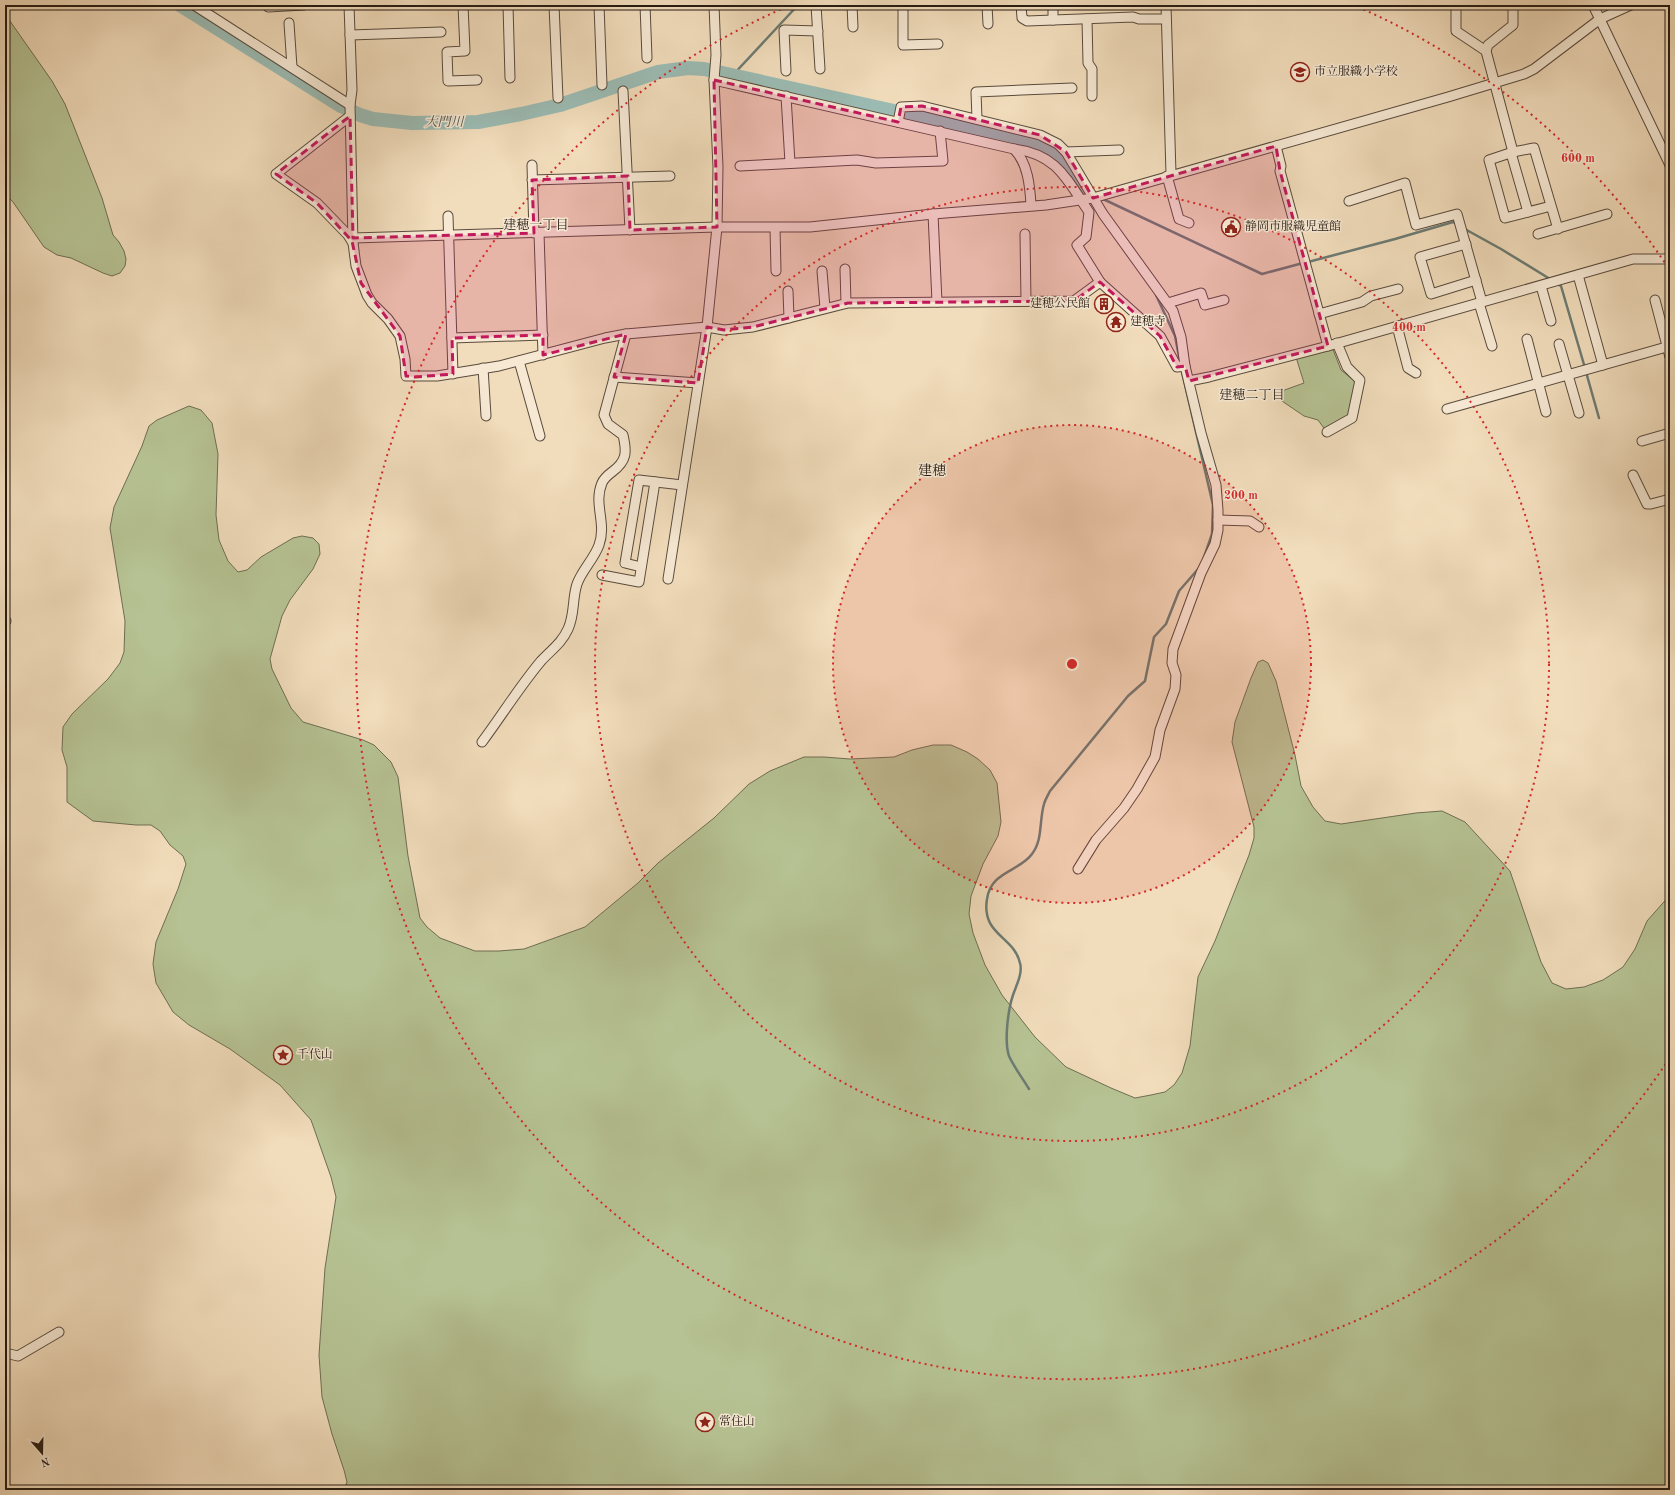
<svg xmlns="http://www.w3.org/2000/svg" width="1675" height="1495" viewBox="0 0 1675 1495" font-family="'Old Standard TT','Noto Serif JP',serif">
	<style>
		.green { fill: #b6c293; stroke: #6e6e53 }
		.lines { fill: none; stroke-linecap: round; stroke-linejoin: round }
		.stream { stroke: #6c7b73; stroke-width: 2.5 }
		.river { stroke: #9bbbb3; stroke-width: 14 }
		.minor-casing { stroke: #594b3d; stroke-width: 11 }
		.minor { stroke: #f6e8d3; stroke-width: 9 }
		.marked { fill: #c2185b; fill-opacity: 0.2; stroke: #c2185b; stroke-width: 3; stroke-dasharray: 8 5; stroke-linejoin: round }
		.ring { fill: none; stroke: #d62828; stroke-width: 2; stroke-dasharray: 2 4 }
		.labels { text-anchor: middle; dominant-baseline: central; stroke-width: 3; stroke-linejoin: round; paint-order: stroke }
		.poi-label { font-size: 12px; fill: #261b13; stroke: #f6e8d3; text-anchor: start }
		.water-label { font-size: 13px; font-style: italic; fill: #4f534b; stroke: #f6e8d3 }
		.neighbourhood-label { font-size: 13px; fill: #261b13; stroke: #f6e8d3 }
		.quarter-label { font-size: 14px; fill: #261b13; stroke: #f6e8d3 }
		.centre { fill: #d62828; stroke: #f6e8d3; stroke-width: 2 }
		.ring-label { font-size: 12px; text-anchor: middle; font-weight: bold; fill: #d62828; stroke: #f6e8d3; stroke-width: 3; stroke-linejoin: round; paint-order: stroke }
	</style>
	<rect width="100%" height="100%" fill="#f1dcbb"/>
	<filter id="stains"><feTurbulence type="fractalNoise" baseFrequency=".005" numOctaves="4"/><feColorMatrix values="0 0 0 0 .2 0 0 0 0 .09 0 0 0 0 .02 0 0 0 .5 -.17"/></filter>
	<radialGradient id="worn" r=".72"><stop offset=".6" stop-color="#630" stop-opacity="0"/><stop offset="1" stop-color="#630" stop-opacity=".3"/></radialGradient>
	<g class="green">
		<polygon points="5,14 52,81 65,104 102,198 113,235 119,242 124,251 126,259 125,266 120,273 112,276 103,273 71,258 57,255 44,247 13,202 5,194"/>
		<polygon points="1332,347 1341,370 1357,383 1349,417 1326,431 1318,420 1304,416 1279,399 1279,392 1304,383 1296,357"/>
		<polygon points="189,406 201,410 212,423 218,454 216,515 219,540 228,561 238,572 247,570 261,557 293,538 302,536 313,538 319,544 320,554 313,569 290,600 282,616 270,659 272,669 291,708 303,722 363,740 374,745 391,762 398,777 408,856 420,918 427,927 440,938 475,951 499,951 524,949 585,927 638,883 658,863 714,818 749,784 770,771 804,757 824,757 850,759 894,757 912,750 933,745 951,745 967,752 978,759 990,770 997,783 1001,822 998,836 983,864 971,896 969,914 973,933 985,965 1002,995 1035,1037 1066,1067 1111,1088 1135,1098 1151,1095 1165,1092 1174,1085 1182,1073 1190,1046 1198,977 1215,941 1249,855 1254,838 1254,827 1232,742 1235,722 1251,678 1258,662 1263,660 1268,663 1276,681 1295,755 1301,786 1313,807 1325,821 1341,824 1416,813 1442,811 1465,822 1510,871 1541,962 1552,983 1566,989 1584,987 1603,980 1623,967 1635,949 1647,921 1670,895 1670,1490 344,1490 347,1482 344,1470 332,1434 322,1397 319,1355 325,1268 336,1197 331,1177 311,1120 280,1085 230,1049 189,1025 173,1012 156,983 153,964 156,942 178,889 186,864 183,856 170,845 160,831 151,825 136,825 93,821 67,802 67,767 62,750 63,727 72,714 108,679 120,663 124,652 125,621 110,528 114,507 142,446 149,426 157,420"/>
	</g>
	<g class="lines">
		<g class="stream">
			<polyline points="732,76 798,5"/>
			<polyline points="1083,190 1088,197"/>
			<polyline points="1103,199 1262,274 1303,263"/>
			<polyline points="1463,228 1501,249 1550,279"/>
			<polyline points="1308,262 1395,239 1453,222 1457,224"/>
			<polyline points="1557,284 1561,286 1585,368"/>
			<polyline points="1156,295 1175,336 1182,372 1213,505 1212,534 1203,560"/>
			<polyline points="1586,372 1599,418"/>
			<path d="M1029,1089C1023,1079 1014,1067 1009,1056C1004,1041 1008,1010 1013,995C1016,986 1023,973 1020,963C1014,936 981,935 987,899C991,871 1019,872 1032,854C1043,840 1039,821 1044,804C1045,800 1048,795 1050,791L1128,696L1145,681L1154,637L1166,624L1179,591L1199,568"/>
		</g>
		<polyline class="river" points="180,5 341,106 360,115 373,119 412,123 478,122 521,114 560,105 658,72 688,68 704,69 1030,141 1052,154 1068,169 1083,190"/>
		<g class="minor-casing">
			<g id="minor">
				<polyline points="194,5 350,105"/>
				<polyline points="349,5 352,90 350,105 353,243 356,266 367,295 372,303 388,319 400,336 405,359 406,376 437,376 499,366 605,338 626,334 707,327 724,330 753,327 848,303 1074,301 1100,282 1160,336 1177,367 1185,366"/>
				<polyline points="463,5 465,51 447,52 448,81 477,80"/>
				<polyline points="508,5 510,78"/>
				<polyline points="554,5 558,98"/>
				<polyline points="599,5 602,85"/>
				<polyline points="645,5 647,58"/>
				<polyline points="816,5 820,69"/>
				<polyline points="852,5 853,27"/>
				<polyline points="903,5 903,45 938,44"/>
				<polyline points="987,5 988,24"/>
				<polyline points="1021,5 1022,18 1027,21 1133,17 1139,19 1166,19"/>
				<polyline points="1053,5 1053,20"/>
				<polyline points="1166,5 1171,174"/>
				<polyline points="1456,5 1456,31 1486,51 1513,152"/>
				<polyline points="1593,5 1670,165"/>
				<polyline points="268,7 304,5"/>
				<polyline points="1087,19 1088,63 1092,69 1092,96"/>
				<polyline points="289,23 292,67"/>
				<polyline points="350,35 441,32"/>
				<polyline points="1486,51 1488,45 1513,25 1513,5"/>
				<polyline points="786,71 784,30 818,31"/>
				<path d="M714,80L1014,149C1028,163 1030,187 1031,205"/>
				<polyline points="623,91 630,230"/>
				<polyline points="786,96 790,163"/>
				<polyline points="350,116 276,174 317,203 348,235 353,243"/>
				<polyline points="977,119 976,92 1072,88"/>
				<polyline points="898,122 901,107 922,106 1040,135 1058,144 1066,152 1103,214 1173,311 1181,337 1185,366 1201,433 1216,485 1218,510 1218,530 1215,544 1201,573 1173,649 1172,663 1176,675 1175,689 1160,730 1155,757 1137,789 1124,808 1096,840 1078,869"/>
				<polyline points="1276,146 1281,166 1280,171 1328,346"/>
				<path d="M1014,149C1057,154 1067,180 1089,212L1086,237L1077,245L1100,282"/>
				<polyline points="1066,152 1119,150"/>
				<polyline points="1511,153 1528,212"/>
				<polyline points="532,165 534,233"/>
				<polyline points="740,166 857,160 876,163 943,161 940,131"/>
				<polyline points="1167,176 1179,219 1189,223"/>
				<polyline points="532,180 670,176"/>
				<polyline points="1349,201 1405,183 1416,225 1457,214 1482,302"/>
				<polyline points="1551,206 1505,218 1489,160 1513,152 1534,148 1558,229"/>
				<polyline points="933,214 937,302"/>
				<polyline points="448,216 453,374"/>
				<polyline points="775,228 776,271"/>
				<polyline points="539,233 543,355"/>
				<polyline points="1025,234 1026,301"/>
				<polyline points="1538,234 1607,214"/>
				<polyline points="353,238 717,227 810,227 933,214 1046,205 1093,198 1448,97 1524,74 1534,69 1600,19 1631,5"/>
				<polyline points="1466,244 1420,257 1431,294 1476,280"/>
				<polyline points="845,269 846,303"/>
				<polyline points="822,271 825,308"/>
				<polyline points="1578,275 1603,365"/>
				<polyline points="1541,286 1551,321"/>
				<polyline points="788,291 789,318"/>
				<polyline points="1655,300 1670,357"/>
				<polyline points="1168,303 1201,293 1205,305 1224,300"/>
				<polyline points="1479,303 1492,346"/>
				<polyline points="1319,314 1362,302 1371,296 1398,289"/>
				<polyline points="1397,326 1408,368 1416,373"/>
				<polyline points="452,338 543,335"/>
				<polyline points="1527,339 1546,412"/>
				<polyline points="1559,344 1579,413"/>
				<polyline points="519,361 540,436"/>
				<polyline points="483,368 486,416"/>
				<polyline points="614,377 698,383"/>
				<polyline points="1189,381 1209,377 1328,346 1633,259 1670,259"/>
				<polyline points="1447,409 1670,346"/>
				<polyline points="1327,432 1352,418 1360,380 1347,367 1337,343"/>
				<polyline points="1642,441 1670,433"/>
				<polyline points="1633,475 1647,504 1651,504 1670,499"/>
				<polyline points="1218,520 1250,521 1259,527"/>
				<polyline points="641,567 625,563 639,480 682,485"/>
				<polyline points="602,575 639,582 655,482"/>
				<polyline points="668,579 707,327 717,227 718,167 714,80 716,55 714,5"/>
				<polyline points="5,622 6,621"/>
				<path d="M482,742C502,715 520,686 541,661C552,649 561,644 568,629C575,614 572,599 577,584C582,570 594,559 599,545C607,523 593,504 602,483C604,478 608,475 612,472C627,461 627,452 623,435L608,424L604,415L626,334"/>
				<polyline points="5,1353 18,1356 59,1332"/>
			</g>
		</g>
		<use href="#minor" class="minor"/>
	</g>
	<path class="marked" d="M714,80L898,122L901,107L922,106L1040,135L1066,152L1093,198L1276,146L1280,171L1328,346L1189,381L1185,366L1177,367L1160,336L1100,282L1074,301L848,303L753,327L724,330L707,327L698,383L614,377L626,334L543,355V335L452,338L453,374L415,377L406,376L400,336L361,283L352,241L317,203L276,174L350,116L353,238L534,233L532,180L628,176L630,230L717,227Z"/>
	<circle cx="1072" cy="664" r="239" fill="#d62828" fill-opacity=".12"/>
	<g class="ring">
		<circle cx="1072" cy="664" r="239"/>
		<circle cx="1072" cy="664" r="477"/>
		<path d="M1669 1059A716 716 0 1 1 786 7M1358 7A716 716 0 0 1 1669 269"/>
	</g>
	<defs>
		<g id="school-ring" transform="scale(1)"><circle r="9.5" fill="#f6e8d3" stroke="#8f2418" stroke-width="1.5"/><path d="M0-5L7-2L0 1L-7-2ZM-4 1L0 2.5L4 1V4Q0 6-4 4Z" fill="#8f2418"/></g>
		<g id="civic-ring" transform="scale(1)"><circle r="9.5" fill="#f6e8d3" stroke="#8f2418" stroke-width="1.5"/><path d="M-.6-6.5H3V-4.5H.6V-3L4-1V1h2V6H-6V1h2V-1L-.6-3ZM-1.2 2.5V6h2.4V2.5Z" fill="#8f2418"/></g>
		<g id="building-ring" transform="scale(1)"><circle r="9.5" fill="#f6e8d3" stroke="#8f2418" stroke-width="1.5"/><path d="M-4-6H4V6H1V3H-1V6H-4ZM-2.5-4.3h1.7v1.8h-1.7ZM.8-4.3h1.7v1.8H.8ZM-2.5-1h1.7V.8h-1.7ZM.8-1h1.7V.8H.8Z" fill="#8f2418"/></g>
		<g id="temple-ring" transform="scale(1)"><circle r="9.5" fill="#f6e8d3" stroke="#8f2418" stroke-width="1.5"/><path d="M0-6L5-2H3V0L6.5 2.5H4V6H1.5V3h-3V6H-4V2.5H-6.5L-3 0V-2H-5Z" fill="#8f2418"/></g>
		<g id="sight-ring" transform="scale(1)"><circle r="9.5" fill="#f6e8d3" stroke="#8f2418" stroke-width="1.5"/><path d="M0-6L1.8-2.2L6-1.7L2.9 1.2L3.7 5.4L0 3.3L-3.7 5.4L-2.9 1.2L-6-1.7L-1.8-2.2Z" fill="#8f2418"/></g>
	</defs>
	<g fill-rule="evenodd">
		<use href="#school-ring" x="1300" y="72"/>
		<use href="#civic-ring" x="1231" y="227"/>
		<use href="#building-ring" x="1104" y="304"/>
		<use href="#temple-ring" x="1116" y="322"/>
		<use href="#sight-ring" x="283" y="1055"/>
		<use href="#sight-ring" x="705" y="1422"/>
	</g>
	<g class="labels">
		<g class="poi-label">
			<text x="1314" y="72">市立服織小学校</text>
			<text x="1245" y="227">静岡市服織児童館</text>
			<text x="1090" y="304" text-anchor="end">建穂公民館</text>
			<text x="1130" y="322">建穂寺</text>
			<text x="297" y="1055">千代山</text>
			<text x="719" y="1422">常住山</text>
		</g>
		<g class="water-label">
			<text x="444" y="122">大門川</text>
		</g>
		<g class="neighbourhood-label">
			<text x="536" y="225">建穂一丁目</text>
			<text x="1252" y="395">建穂二丁目</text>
		</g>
		<g class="quarter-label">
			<text x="932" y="471">建穂</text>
		</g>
	</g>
	<circle cx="1072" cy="664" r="6" class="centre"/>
	<g class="ring-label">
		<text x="1578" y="162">600 m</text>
		<text x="1409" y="331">400 m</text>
		<text x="1241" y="499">200 m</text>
	</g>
	<rect width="1675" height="1495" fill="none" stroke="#f1dcbb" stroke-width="20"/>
	<rect x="6" y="6" width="1663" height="1483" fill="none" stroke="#261b13" stroke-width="2"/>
	<rect x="10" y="10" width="1655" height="1475" fill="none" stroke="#261b13"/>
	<g transform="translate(42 1453) rotate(160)" stroke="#f6e8d3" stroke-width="3" paint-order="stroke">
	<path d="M0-3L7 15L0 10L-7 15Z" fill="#261b13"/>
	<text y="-6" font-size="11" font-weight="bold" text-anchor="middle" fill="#261b13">N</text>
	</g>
	<rect width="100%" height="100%" filter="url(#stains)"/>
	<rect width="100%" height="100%" fill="url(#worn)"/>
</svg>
